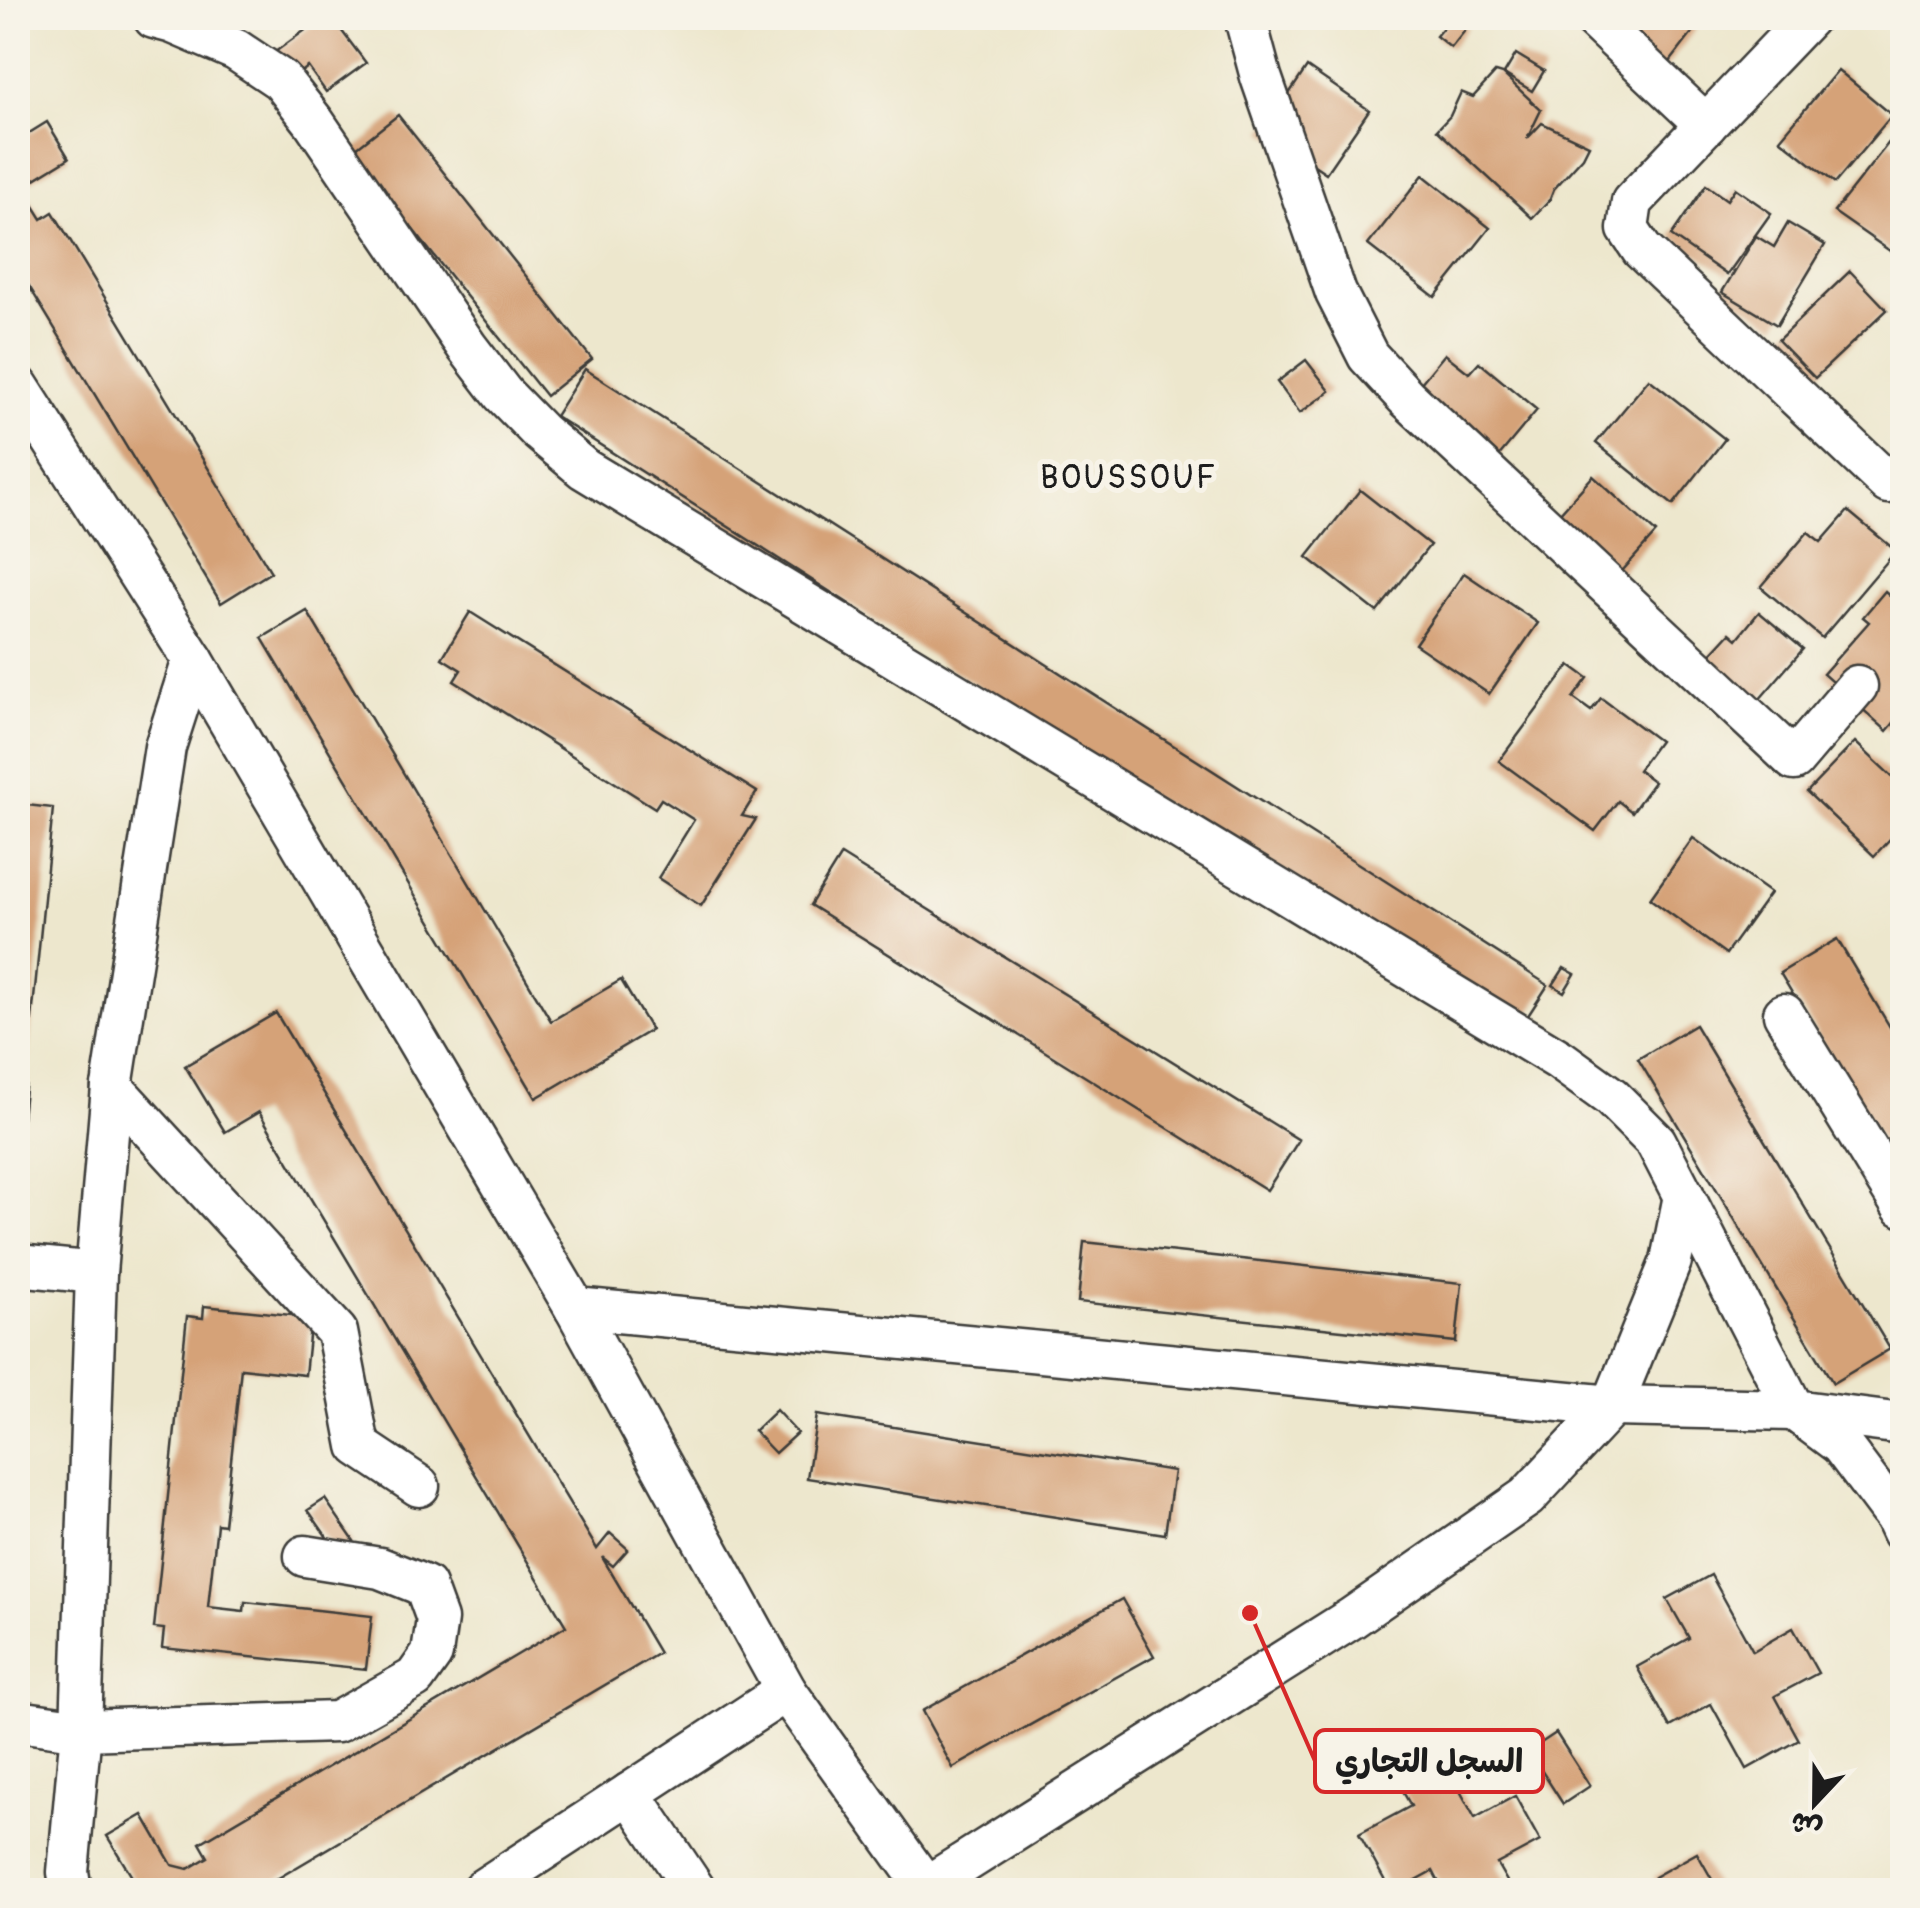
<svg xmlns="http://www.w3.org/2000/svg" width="1920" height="1908" viewBox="0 0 1920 1908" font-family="Pangolin,'Playpen Sans Arabic',sans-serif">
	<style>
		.building { fill: #d5a278 }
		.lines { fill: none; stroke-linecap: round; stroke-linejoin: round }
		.street-casing { stroke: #3b3a37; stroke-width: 45 }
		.street { stroke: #fff; stroke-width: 40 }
		.labels { text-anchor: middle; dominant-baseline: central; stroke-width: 10; stroke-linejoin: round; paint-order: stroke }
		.neighbourhood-label { font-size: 32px; letter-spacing: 2.5px; fill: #1c1c1c; stroke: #f7f3e8 }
		.leader { fill: none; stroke: #d62828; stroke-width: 4 }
		.callout-dot { fill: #d62828; stroke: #f7f3e8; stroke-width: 4 }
		.callout { fill: #f7f3e8; stroke: #d62828; stroke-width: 4 }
		.callout-label { font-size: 32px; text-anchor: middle; font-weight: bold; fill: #1c1c1c }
	</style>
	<rect width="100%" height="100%" fill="#f7f3e8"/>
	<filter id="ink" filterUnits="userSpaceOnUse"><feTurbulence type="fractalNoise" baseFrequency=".01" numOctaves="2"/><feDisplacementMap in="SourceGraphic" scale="20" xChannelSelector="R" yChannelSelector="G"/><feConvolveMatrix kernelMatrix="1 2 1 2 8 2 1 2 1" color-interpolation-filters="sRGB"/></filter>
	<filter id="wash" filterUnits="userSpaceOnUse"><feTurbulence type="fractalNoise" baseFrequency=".0048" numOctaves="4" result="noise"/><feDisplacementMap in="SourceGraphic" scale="40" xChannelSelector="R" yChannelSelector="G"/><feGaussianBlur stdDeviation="2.25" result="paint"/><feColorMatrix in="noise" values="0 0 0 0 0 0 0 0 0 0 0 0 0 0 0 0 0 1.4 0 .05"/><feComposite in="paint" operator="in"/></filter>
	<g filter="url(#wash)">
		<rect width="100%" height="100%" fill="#ede7cd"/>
		<g id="blocks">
			<g class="building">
				<polygon points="322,18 332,18 366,63 326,92 308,67 293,78 275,52"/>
				<polygon points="1451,18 1455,18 1467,28 1451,48 1436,36"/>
				<polygon points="1627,18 1704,18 1663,71 1616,32"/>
				<polygon points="1516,54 1544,71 1532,91 1504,74"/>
				<polygon points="1307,67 1369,110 1326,173 1264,131"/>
				<polygon points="1838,70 1892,115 1835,183 1780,139"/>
				<polygon points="1496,72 1503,74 1541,110 1527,139 1542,123 1589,145 1583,157 1554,189 1550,199 1532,218 1437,130 1450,116 1461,92 1473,97"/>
				<polygon points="398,115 592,359 546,396 351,152"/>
				<polygon points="47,122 69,158 22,187 42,219 53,212 271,572 221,603 18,268 18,140"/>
				<polygon points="1890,141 1902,151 1902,235 1890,251 1834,212"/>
				<polygon points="1423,175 1490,228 1435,297 1368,245"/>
				<polygon points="1706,185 1727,200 1735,188 1771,213 1727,275 1671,236"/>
				<polygon points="1788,223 1825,245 1777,325 1722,292 1756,236 1774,247"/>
				<polygon points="1850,271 1887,310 1815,378 1778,340"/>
				<polygon points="1445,354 1469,373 1479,362 1537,410 1488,469 1406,401"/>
				<polygon points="1306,360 1330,391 1300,413 1277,382"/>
				<polygon points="585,369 1548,985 1518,1031 555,416"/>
				<polygon points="1649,379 1725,439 1673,505 1596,443"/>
				<polygon points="1593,476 1656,533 1598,598 1535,541"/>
				<polygon points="1360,490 1430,545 1377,612 1307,557"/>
				<polygon points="1848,511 1896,551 1822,638 1761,587 1808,532 1821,542"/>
				<polygon points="1464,573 1538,623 1489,694 1415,644"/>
				<polygon points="1885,591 1902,606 1902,713 1887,731 1823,674 1869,622 1863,617"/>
				<polygon points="307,611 551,1021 621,980 651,1030 536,1098 262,638"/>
				<polygon points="470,612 757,792 742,816 756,819 701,906 658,878 694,820 661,799 655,808 454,681 461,670 442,658"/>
				<polygon points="1759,612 1803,649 1746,715 1709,656 1730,633 1737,639"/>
				<polygon points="1570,665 1588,678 1573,698 1591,711 1601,698 1659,741 1638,770 1654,782 1632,812 1618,801 1595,831 1499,761"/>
				<polygon points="1855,742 1902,786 1902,826 1874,856 1807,792"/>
				<polygon points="18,804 53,808 20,1139 18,1139"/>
				<polygon points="1693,838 1770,893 1726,954 1650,899"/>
				<polygon points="841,855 1299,1140 1267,1190 810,905"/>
				<polygon points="1837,939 1902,1047 1902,1175 1780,973"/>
				<polygon points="1564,968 1575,974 1564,992 1553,985"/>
				<polygon points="276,1013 597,1549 610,1533 628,1549 613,1566 602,1557 659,1653 258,1890 140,1890 107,1836 143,1815 172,1865 188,1869 208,1857 200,1843 566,1626 259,1112 225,1132 185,1066"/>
				<polygon points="1695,1025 1890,1349 1833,1383 1638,1059"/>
				<polygon points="1084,1242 1462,1283 1456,1342 1078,1302"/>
				<polygon points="204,1306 311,1317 305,1375 241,1368 224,1525 217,1524 208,1607 244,1611 245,1602 372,1616 366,1669 162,1648 164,1629 154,1628 187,1316 203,1318"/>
				<polygon points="776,1410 797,1433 775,1453 754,1431"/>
				<polygon points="817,1415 1174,1471 1165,1534 807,1478"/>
				<polygon points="325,1499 354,1541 338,1553 308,1510"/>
				<polygon points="1711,1575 1753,1651 1793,1628 1818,1673 1775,1696 1799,1740 1747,1769 1711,1704 1670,1727 1637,1667 1689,1638 1667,1599"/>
				<polygon points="1122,1599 1154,1656 953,1768 922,1711"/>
				<polygon points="1556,1733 1590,1786 1563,1804 1529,1751"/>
				<polygon points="1433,1742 1475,1818 1515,1796 1540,1841 1497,1864 1512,1890 1443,1890 1433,1871 1398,1890 1390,1890 1359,1834 1411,1806 1389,1767"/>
				<polygon points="1697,1853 1718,1890 1661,1890 1654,1877"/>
			</g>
		</g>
	</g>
	<g filter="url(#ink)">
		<use href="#blocks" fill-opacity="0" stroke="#3b3a37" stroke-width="2.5"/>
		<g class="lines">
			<g class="street-casing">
				<g id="street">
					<polyline points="154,18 173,23 236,50 281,80 314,122 467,347 503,394 540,432 584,469 1560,1060 1611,1097 1656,1142 1794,1410 1841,1445 1895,1517 1902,1532"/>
					<polyline points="1245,18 1261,77 1336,293 1368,356 1406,397 1794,760 1857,686"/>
					<polyline points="1593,18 1706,125"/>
					<polyline points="1808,18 1632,202 1628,229 1642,250 1888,483"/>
					<polyline points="18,386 193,660 575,1308 786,1691 928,1890"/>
					<polyline points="1784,1014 1902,1206"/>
					<polyline points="112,1087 337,1332 359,1446 419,1486"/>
					<polyline points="18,1265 96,1273"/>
					<polyline points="575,1308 1612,1406 1794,1410 1902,1424"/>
					<polyline points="18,1721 81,1730 337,1722 415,1678 432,1654 437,1619 425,1586 380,1568 305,1556"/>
					<polyline points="630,1793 695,1890"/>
					<polyline points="926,1887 1352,1618 1527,1497 1612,1406 1671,1261 1684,1196"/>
					<polyline points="71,1890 68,1872 81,1730 96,1273 112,1087 165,747 193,660"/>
					<polyline points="482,1890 786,1691"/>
				</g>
			</g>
			<use href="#street" class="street"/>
		</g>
	</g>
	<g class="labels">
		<g class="neighbourhood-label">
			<text x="1129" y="478">BOUSSOUF</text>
		</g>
	</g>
	<path class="leader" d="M1250 1613L1315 1761"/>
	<circle class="callout-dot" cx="1250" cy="1613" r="10"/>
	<rect class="callout" x="1315" y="1730" width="228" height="62" rx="10"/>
	<g class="callout-label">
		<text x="1429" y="1772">السجل التجاري</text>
	</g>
	<rect width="1920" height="1908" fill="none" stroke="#f7f3e8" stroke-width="60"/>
	<g transform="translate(1815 1803) rotate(202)" stroke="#f7f3e8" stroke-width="8" paint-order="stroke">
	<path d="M0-8L18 38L0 25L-18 38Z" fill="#1c1c1c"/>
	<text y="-15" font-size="28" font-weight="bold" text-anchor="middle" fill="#1c1c1c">ش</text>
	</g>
</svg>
